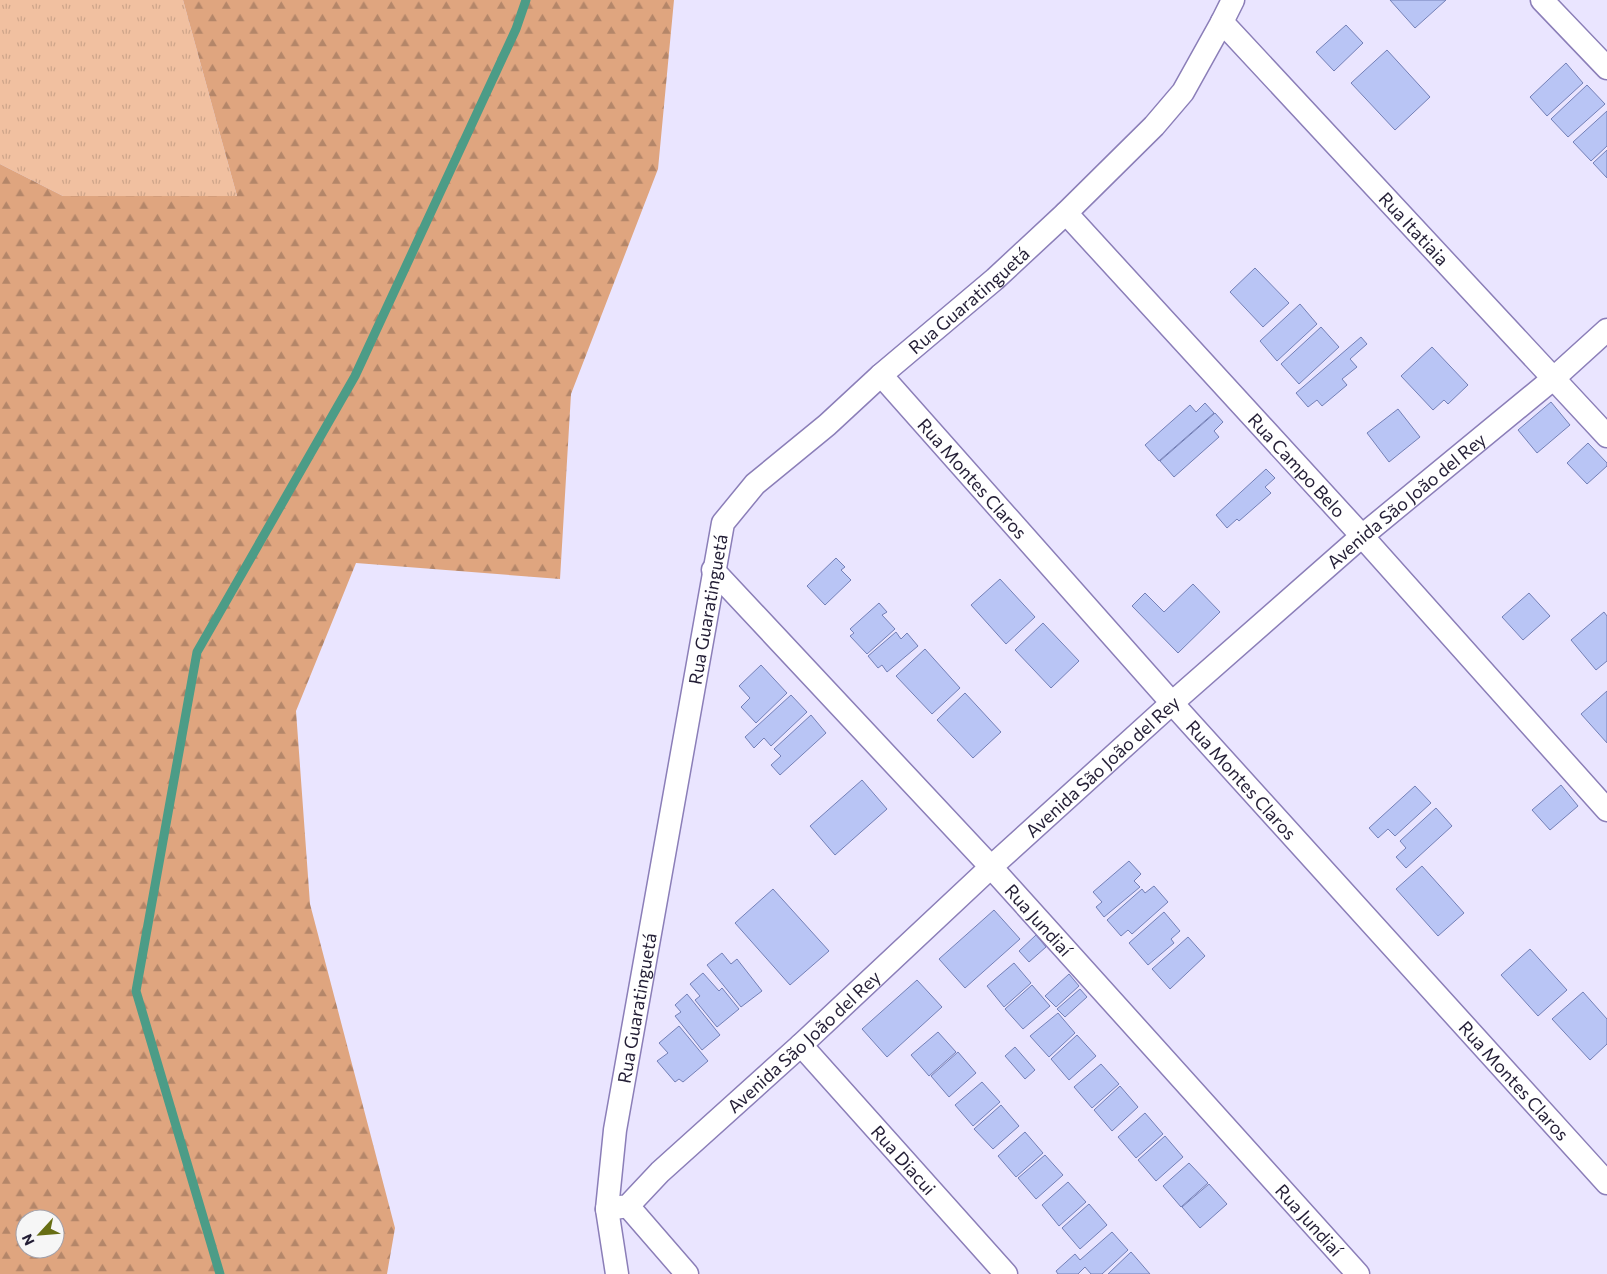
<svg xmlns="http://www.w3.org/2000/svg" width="1607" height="1274" viewBox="0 0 1607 1274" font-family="Commissioner,sans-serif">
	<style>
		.grass { fill: url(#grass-tufts) }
		.forest { fill: url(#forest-firs); fill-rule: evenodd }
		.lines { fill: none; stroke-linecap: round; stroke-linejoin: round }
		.stream { stroke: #4c9c87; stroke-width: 9 }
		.building { fill: #b9c5f5; stroke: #7480b7 }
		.minor-casing { stroke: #8b7eb8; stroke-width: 25 }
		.minor { stroke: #fff; stroke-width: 22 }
		.labels { text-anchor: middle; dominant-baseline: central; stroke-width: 5; stroke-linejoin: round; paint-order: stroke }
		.street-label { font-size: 18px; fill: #231e35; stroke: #f6f6f6 }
	</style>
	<defs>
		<pattern id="grass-tufts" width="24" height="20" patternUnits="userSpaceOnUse" patternTransform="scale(1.25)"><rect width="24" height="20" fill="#f1c0a0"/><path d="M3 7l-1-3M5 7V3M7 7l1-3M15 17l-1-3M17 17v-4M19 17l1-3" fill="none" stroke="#cea58a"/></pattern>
		<pattern id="forest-firs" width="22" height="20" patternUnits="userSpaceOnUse" patternTransform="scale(1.25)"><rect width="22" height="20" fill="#dfa57f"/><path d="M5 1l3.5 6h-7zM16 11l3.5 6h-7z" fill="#b48669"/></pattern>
	</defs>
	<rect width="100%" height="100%" fill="#eae5ff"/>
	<polygon class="grass" points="0,0 183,0 237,196 63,196 0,164"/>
	<path class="forest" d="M183,0H674L658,169L571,394L560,579L356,563L296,711L310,904L395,1228L387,1274H0V164L63,196H237ZM25,1219H55V1249H25Z"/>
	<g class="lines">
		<polyline class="stream" points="220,1274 136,991 197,652 355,376 516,29 526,0"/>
	</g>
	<g class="building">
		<polygon points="1390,0 1446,0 1415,28"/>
		<polygon points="1346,25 1363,43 1334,71 1316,52"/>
		<polygon points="1387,50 1430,97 1395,130 1351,83"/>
		<polygon points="1566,63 1583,83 1547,116 1530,97"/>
		<polygon points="1587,85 1605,104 1568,137 1551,119"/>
		<polygon points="1607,111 1607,146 1591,161 1573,142"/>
		<polygon points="1607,150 1607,178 1593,163"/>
		<polygon points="1255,268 1289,303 1263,327 1230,292"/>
		<polygon points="1300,304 1317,324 1277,361 1260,341"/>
		<polygon points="1321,327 1339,347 1299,384 1281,364"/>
		<polygon points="1361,337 1367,344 1350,359 1357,367 1342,379 1347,385 1322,406 1317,400 1308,407 1296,393"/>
		<polygon points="1432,347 1468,385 1448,404 1444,400 1433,410 1401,376"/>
		<polygon points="1551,402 1570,425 1537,453 1518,430"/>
		<polygon points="1205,403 1214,413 1159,461 1145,445 1190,405 1196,412"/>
		<polygon points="1398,409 1420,437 1389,462 1367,433"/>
		<polygon points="1215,413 1223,422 1214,431 1219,437 1174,477 1160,461"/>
		<polygon points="1588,443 1607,463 1607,466 1587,484 1567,463"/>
		<polygon points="1266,469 1275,478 1265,487 1271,493 1239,521 1237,519 1227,528 1216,515"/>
		<polygon points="836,558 845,567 841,570 851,580 825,605 807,586"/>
		<polygon points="1000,579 1035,617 1006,644 971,605"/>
		<polygon points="1193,584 1220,612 1178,653 1132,606 1145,593 1164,612"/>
		<polygon points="1529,593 1550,616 1523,640 1502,617"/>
		<polygon points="879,603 887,612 882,615 895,629 867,654 850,636 854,633 850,629"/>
		<polygon points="1604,612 1607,616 1607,661 1596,670 1571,640"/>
		<polygon points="1043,623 1079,661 1051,688 1015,650"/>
		<polygon points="896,632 901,639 907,633 918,646 887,672 882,665 878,668 868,656"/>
		<polygon points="925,649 960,688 932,714 896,676"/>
		<polygon points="761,665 787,693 756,723 741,707 750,698 739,686"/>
		<polygon points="1607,691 1607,743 1581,714"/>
		<polygon points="965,693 1001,732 973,758 937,720"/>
		<polygon points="791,695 807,712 771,746 764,738 754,748 745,737"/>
		<polygon points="811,715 826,733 780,775 771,765 781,756 774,749"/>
		<polygon points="862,780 887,809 835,855 810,826"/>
		<polygon points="1561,785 1578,806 1550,830 1532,810"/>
		<polygon points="1415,786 1431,803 1395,836 1388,829 1378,838 1369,828"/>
		<polygon points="1436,808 1452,826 1406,868 1396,857 1406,848 1400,841"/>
		<polygon points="1129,861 1141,874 1134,881 1140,887 1104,917 1096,907 1102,902 1093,892"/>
		<polygon points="1422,866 1464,913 1438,936 1396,889"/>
		<polygon points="1154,886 1168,902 1132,934 1128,930 1121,936 1107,920 1142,889 1145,893"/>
		<polygon points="773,889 829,951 790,985 735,923"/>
		<polygon points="994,910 1020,939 965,988 939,959"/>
		<polygon points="1164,912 1180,931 1171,939 1174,943 1148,965 1129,943"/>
		<polygon points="1036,935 1046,947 1029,962 1019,951"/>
		<polygon points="1188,937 1205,956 1170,989 1152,969"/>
		<polygon points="1530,949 1567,990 1538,1016 1501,975"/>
		<polygon points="722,953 731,964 737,959 762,991 741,1007 707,965"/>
		<polygon points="1014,963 1031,983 1004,1007 987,986"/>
		<polygon points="703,973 719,991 722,988 739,1009 717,1027 695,1000 700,996 690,984"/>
		<polygon points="1069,974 1079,986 1056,1007 1045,996"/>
		<polygon points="917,980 942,1007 887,1057 862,1029"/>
		<polygon points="1032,985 1050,1006 1023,1029 1005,1009"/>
		<polygon points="1080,989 1087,997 1065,1017 1057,1009"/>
		<polygon points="1583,992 1607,1019 1607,1044 1590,1060 1552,1019"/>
		<polygon points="687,994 720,1035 702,1050 675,1016 681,1012 675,1005"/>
		<polygon points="1058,1013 1075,1033 1049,1057 1030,1036"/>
		<polygon points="679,1026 708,1061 683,1082 679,1079 675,1082 657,1061 668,1053 659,1043"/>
		<polygon points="938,1032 956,1052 929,1076 911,1055"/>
		<polygon points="1077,1035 1096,1056 1069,1080 1051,1059"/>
		<polygon points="1015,1047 1035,1070 1025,1079 1005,1056"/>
		<polygon points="958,1052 976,1073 949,1097 931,1076"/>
		<polygon points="1101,1064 1119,1084 1092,1108 1074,1087"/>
		<polygon points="982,1082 1000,1102 973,1126 955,1105"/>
		<polygon points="1120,1086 1138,1107 1112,1131 1094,1110"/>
		<polygon points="1001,1105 1019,1126 993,1149 974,1129"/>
		<polygon points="1145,1113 1163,1134 1136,1158 1118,1137"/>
		<polygon points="1025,1132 1043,1153 1016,1177 998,1156"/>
		<polygon points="1165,1136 1183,1157 1156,1181 1138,1160"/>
		<polygon points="1045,1155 1063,1175 1036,1199 1018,1178"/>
		<polygon points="1189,1163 1208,1183 1181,1207 1163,1186"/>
		<polygon points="1068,1182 1086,1202 1059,1226 1042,1205"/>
		<polygon points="1209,1184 1227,1204 1200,1228 1182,1207"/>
		<polygon points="1089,1204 1107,1225 1080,1249 1062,1228"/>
		<polygon points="1112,1232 1128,1250 1102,1274 1091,1274 1085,1267 1078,1274 1058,1274 1056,1271 1075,1254 1080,1260"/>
		<polygon points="1131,1252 1150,1274 1108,1274"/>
	</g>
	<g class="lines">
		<g class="minor-casing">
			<g id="minor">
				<polyline points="1542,0 1607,68"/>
				<path id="s1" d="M1222,22L1607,436"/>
				<path id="s2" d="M1066,213L1362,536L1607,810"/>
				<path id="s3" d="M881,375L1172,703L1607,1183"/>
				<path id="s4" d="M713,570L991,867L1358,1274"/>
				<path id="s5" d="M801,1045L1006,1274"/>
				<polyline points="628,1206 687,1274"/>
				<path id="s6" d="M607,1209L628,1206L660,1172L801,1045L991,867L1172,703L1362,536L1554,378L1607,330"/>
				<path id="s7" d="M617,1274L607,1209L615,1130L723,523L755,484L827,425L881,375L995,279L1066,213L1154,126L1183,92L1222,22L1233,0"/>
			</g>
		</g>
		<use href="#minor" class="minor"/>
	</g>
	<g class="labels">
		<g class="street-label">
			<text stroke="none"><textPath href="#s1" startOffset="282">Rua Itatiaia</textPath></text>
			<text stroke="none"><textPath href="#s7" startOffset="1094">Rua Guaratinguetá</textPath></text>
			<text stroke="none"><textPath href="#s2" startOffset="342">Rua Campo Belo</textPath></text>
			<text stroke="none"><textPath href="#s3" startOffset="138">Rua Montes Claros</textPath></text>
			<text stroke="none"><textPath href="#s6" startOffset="1072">Avenida São João del Rey</textPath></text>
			<text stroke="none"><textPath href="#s7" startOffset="674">Rua Guaratinguetá</textPath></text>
			<text stroke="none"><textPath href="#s6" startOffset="668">Avenida São João del Rey</textPath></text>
			<text stroke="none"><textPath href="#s3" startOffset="542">Rua Montes Claros</textPath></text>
			<text stroke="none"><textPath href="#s4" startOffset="478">Rua Jundiaí</textPath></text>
			<text stroke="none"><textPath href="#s7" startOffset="269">Rua Guaratinguetá</textPath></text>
			<text stroke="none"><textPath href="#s6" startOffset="262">Avenida São João del Rey</textPath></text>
			<text stroke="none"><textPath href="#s3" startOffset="948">Rua Montes Claros</textPath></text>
			<text stroke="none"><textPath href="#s5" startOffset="154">Rua Diacui</textPath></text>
			<text stroke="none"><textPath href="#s4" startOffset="882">Rua Jundiaí</textPath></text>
		</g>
	</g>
	<g transform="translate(40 1234) rotate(244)"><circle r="24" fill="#f6f6f6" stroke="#a2a0a9"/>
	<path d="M0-4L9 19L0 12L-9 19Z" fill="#676e14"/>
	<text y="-8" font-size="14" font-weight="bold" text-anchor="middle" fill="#231e35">N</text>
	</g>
</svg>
